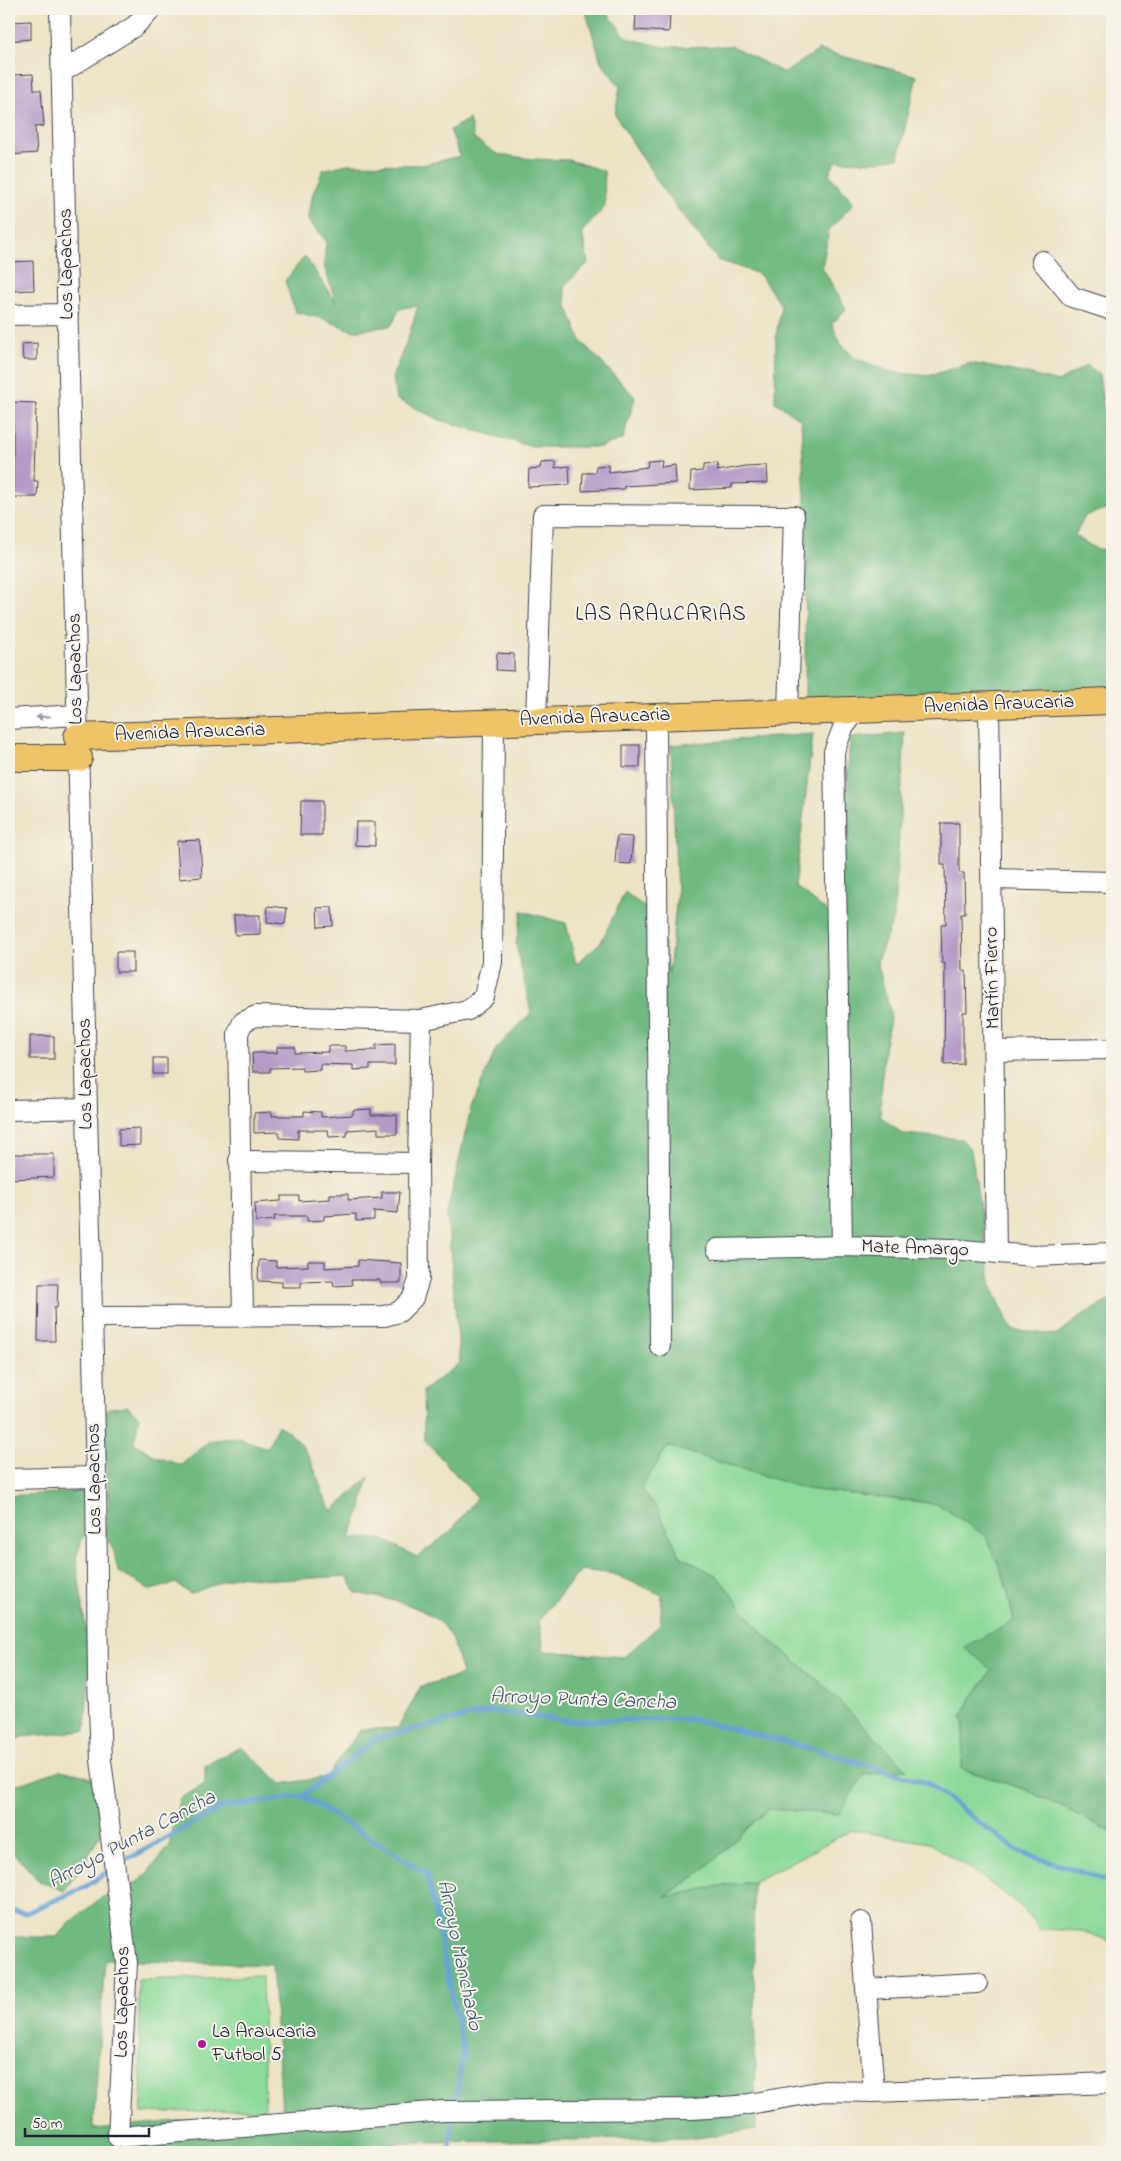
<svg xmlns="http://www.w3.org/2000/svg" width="1121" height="2161" viewBox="0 0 1121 2161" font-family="'Indie Flower',sans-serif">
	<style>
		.green { fill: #8bda9a; stroke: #567e6a }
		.forest { fill: #70ba82; stroke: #496e5e; fill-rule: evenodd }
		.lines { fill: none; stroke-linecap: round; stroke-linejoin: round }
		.stream { stroke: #66a2d6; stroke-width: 5 }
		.building { fill: #b49bc7 }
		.minor-casing { stroke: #403f50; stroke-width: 22 }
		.major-casing { stroke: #403f50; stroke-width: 28 }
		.minor { stroke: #fff; stroke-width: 20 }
		.major { stroke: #efc469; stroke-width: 26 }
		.oneway { fill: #9c9ca7 }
		.poi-dot { fill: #b5179e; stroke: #f7f3e8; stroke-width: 2 }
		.labels { text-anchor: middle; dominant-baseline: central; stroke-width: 4; stroke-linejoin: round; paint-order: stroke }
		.street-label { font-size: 20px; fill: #22223b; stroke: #f7f3e8 }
		.poi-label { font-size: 20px; fill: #22223b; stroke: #f7f3e8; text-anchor: start }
		.neighbourhood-label { font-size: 21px; letter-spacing: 1px; fill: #22223b; stroke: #f7f3e8 }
		.water-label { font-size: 21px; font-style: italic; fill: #3d5579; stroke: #f7f3e8 }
	</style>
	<rect width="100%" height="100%" fill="#f7f3e8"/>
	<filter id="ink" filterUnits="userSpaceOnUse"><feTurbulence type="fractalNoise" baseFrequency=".02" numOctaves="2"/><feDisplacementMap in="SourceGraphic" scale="10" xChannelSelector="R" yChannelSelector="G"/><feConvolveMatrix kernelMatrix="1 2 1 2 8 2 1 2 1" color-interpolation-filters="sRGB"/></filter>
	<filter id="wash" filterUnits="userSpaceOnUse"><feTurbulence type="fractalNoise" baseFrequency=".0096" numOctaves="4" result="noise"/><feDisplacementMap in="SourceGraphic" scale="20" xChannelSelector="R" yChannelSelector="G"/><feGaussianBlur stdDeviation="1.12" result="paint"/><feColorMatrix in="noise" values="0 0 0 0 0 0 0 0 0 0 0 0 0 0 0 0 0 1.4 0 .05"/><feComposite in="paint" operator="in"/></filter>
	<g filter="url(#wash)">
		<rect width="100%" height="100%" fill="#ece3c4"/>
		<g class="green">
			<polygon points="668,1446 806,1489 938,1504 986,1536 1005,1580 1014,1622 992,1670 970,1701 962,1717 964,1722 962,1769 1027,1790 1112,1832 1112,1942 1082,1931 1039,1929 1023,1908 977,1873 930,1843 852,1830 753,1882 719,1886 663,1898 701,1872 768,1809 838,1814 864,1775 906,1769 820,1682 762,1633 717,1576 680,1556 657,1508 641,1488"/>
			<polygon points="262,1976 265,2109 142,2113 138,1980"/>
		</g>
		<g class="forest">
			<polygon points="585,9 604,9 627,38 665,47 732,46 784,73 819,50 917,76 898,158 874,162 836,161 829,174 854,203 829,230 822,267 846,309 832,324 841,344 855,358 891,372 928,376 971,363 1028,374 1058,382 1087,365 1099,374 1105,421 1112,422 1112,507 1085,516 1075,536 1098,550 1112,547 1112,698 805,701 806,519 801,420 775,402 776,336 781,305 759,274 718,260 666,194 615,115 620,87 601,62"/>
			<polygon points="469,119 474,139 497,154 532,159 569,160 604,171 605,207 582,232 588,263 564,286 567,306 581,341 635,397 623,439 600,447 532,447 440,420 396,399 392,378 408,338 418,306 400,308 391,326 353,331 321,318 295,312 285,281 305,256 336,303 324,265 326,241 308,220 313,193 323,170 347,164 422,165 460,156 450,130"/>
			<path d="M905,733L894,917L877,962L891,1014L884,1050L880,1116L903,1134L962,1139L971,1150L992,1287L1012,1330L1057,1335L1084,1314L1112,1299V1832L1027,1790L962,1769L964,1722L962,1717L970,1701L992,1670L964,1647L1014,1621L1005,1580L986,1536L938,1504L806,1489L668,1446L641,1488L657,1508L680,1556L717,1576L762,1633L820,1682L907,1769L864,1775L839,1814L768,1809L701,1872L665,1897L719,1886L753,1882L756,2129L698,2138L420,2142L294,2152H9V1935L16,1937H57L72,1921L101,1898L141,1880L169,1847L179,1799L205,1784V1765L241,1747L282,1784L326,1777L361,1729L398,1728L421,1686L462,1675C459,1663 456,1649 451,1638C434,1604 389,1600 356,1593L347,1576L281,1580L236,1576L190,1594L176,1583L151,1590L118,1572L114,1552L105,1533L109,1498L104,1439L106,1410L109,1408L127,1406L139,1417L134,1443L157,1457L181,1465L209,1441L236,1437L267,1448L278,1425C319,1450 311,1476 332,1511L369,1477L361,1509L350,1538L382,1539L417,1557L450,1532L477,1498L424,1439L423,1391L460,1363L447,1213L471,1108L496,1049L531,1013L516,944L522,911L566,923L576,964L601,942L625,892L659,919L669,973L677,894L671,745L813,734L795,886L839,921L850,738ZM581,1570L614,1574L662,1595L660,1625L624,1657L544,1651L539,1620ZM105,1960L272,1965L282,2111L93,2129Z"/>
			<polygon points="86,1491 92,1511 76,1558 90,1660 85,1731 21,1737 9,1746 9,1496"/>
			<path d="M60,1770C101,1778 100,1780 109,1819L86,1860L64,1891L39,1881L9,1848V1785L22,1783Z"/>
		</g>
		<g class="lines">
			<g class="stream">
				<polyline points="303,1796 427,1874 463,2050 457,2097"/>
				<polyline points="119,1864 223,1807 303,1796 377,1738 492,1711 570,1721 692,1719 817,1750 927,1783 1019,1852 1112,1882"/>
				<polyline points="9,1910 26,1913 85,1887 110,1870"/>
				<polyline points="449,2152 453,2125"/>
			</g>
		</g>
		<g id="blocks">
			<g class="building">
				<polygon points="636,12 670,13 669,32 635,30"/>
				<polygon points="31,21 31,39 9,41 9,22"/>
				<polygon points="33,74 34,90 41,90 44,126 35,127 37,153 9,155 9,97 13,96 12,75"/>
				<polygon points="33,261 34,290 9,291 9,262"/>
				<polygon points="37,343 37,360 23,360 22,344"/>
				<polygon points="9,402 36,403 34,481 38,481 37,497 13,497 13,422 9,422"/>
				<polygon points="662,460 661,467 675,465 676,483 624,486 624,489 582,491 583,473 595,473 596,466 609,465 609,472 647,467 648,461"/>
				<polygon points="555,461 555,468 569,466 570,485 528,487 529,469 541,468 542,462"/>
				<polygon points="718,464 717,471 745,466 767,465 768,483 732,484 732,488 690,490 691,472 703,471 703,465"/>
				<polygon points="497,653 514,654 514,671 496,670"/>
				<rect x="623" y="745" width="17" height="22"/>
				<polygon points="301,801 322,801 322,835 300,835"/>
				<polygon points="356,822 375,822 375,846 355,845"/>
				<polygon points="941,823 959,823 959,873 964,873 965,914 961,914 962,971 966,971 967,1012 963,1012 963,1064 944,1065 945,963 942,963 941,924 946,924 945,865 941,865"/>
				<polygon points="617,836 633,837 631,864 615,863"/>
				<polygon points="200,840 202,877 179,879 177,841"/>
				<polygon points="268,906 287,908 285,924 267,922"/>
				<polygon points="332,907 333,926 318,927 317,908"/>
				<polygon points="234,915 260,915 260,934 235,935"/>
				<rect x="116" y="952" width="17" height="20"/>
				<rect x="30" y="1036" width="24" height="23"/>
				<polygon points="395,1044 395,1065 370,1065 370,1069 353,1070 353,1065 320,1064 320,1070 302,1071 302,1067 270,1068 270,1072 253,1072 252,1053 277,1053 277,1047 295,1047 295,1053 328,1052 328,1046 345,1046 345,1051 376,1050 376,1045"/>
				<rect x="153" y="1058" width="14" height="16"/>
				<polygon points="371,1109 371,1115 397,1115 397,1134 378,1134 378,1128 347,1130 347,1136 329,1137 328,1130 298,1130 298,1139 279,1138 279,1132 254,1133 254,1113 272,1112 272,1116 304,1116 304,1111 321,1112 321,1117 353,1115 353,1110"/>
				<polygon points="140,1128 140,1145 119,1146 119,1129"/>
				<polygon points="9,1154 54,1154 54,1177 9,1179"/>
				<polygon points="382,1192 400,1192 398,1213 374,1211 374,1220 356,1221 356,1214 324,1216 324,1220 307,1221 307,1216 274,1216 275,1220 256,1222 255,1203 281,1201 281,1196 299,1196 299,1201 330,1199 330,1194 348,1194 348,1200 382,1198"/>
				<polygon points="259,1260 276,1261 276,1267 308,1266 308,1261 325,1261 325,1268 358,1266 358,1260 401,1263 401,1283 380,1283 380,1280 351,1280 352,1285 334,1286 333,1281 301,1282 301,1287 282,1287 282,1282 258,1281"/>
				<polygon points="39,1284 58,1284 57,1308 54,1308 55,1341 38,1341"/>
			</g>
		</g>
	</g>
	<g filter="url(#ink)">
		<use href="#blocks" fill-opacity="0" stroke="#403f50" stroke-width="1"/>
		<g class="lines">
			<g class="minor-casing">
				<g id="minor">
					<polyline points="60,9 96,1477 98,1680 101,1760 127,1963 118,2137 444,2111 692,2109 737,2106 824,2091 874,2092 1112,2083"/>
					<polyline points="62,72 135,26 151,9"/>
					<polyline points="1042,261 1072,297 1112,310"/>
					<polyline points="9,315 68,314"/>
					<polyline points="989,704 996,1252"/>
					<polyline points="656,716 660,1346"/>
					<polyline points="9,719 77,715"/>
					<polyline points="536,720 543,515 794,516 788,712"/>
					<polyline points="992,879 1112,882"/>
					<polyline points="994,1051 1112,1049"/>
					<polyline points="9,1110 87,1108"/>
					<polyline points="239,1161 418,1163"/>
					<polyline points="842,1246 834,752 843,728 856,711"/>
					<polyline points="717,1249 842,1246 952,1249 1033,1256 1112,1253"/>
					<polyline points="92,1317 384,1316 399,1312 413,1298 419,1279 418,1163 421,1020 468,1010 484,997 492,962 494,722"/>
					<polyline points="243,1317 238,1033 243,1022 256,1016 421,1020"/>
					<polyline points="9,1479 96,1477"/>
					<polyline points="861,1922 874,2092"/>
					<polyline points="866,1989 977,1983"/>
				</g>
			</g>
			<g class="major-casing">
				<g id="major">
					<polyline points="77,737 1112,701"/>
					<polyline points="9,758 79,758"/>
				</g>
			</g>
			<use href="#minor" class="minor"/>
			<use href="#major" class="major"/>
		</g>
		<defs><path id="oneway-solid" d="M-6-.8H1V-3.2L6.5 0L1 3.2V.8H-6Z" transform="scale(1.25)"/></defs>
		<use class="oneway" href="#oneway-solid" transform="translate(43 717) rotate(176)"/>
	</g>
	<circle class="poi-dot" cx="202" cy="2044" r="5"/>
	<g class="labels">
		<g class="street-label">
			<text transform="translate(67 264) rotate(-91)">Los Lapachos</text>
			<text transform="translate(76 669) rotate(-91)">Los Lapachos</text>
			<text transform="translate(999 705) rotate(-2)">Avenida Araucaria</text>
			<text transform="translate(595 718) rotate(-2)">Avenida Araucaria</text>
			<text transform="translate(190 733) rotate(-2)">Avenida Araucaria</text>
			<text transform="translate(993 978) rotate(-91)">Martín Fierro</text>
			<text transform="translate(86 1074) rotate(-91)">Los Lapachos</text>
			<text transform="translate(915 1249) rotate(2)">Mate Amargo</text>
			<text transform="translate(95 1479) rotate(-91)">Los Lapachos</text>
			<text transform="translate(123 2002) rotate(-89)">Los Lapachos</text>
		</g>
		<g class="poi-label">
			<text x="212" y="2032">La Araucaria<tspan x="212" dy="23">Futbol 5</tspan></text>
		</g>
		<g class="neighbourhood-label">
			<text x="661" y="615">LAS ARAUCARIAS</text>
		</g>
		<g class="water-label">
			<text transform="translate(583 1700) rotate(2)">Arroyo Punta Cancha</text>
			<text transform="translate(132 1840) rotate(-28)">Arroyo Punta Cancha</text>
			<text transform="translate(459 1955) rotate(78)">Arroyo Manchado</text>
		</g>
	</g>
	<rect width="1121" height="2161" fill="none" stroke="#f7f3e8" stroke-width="30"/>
	<path d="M25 2128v8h124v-8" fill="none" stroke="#22223b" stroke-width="2.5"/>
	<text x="32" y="2128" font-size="15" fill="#22223b" stroke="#f7f3e8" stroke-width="4" paint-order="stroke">50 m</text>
</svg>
